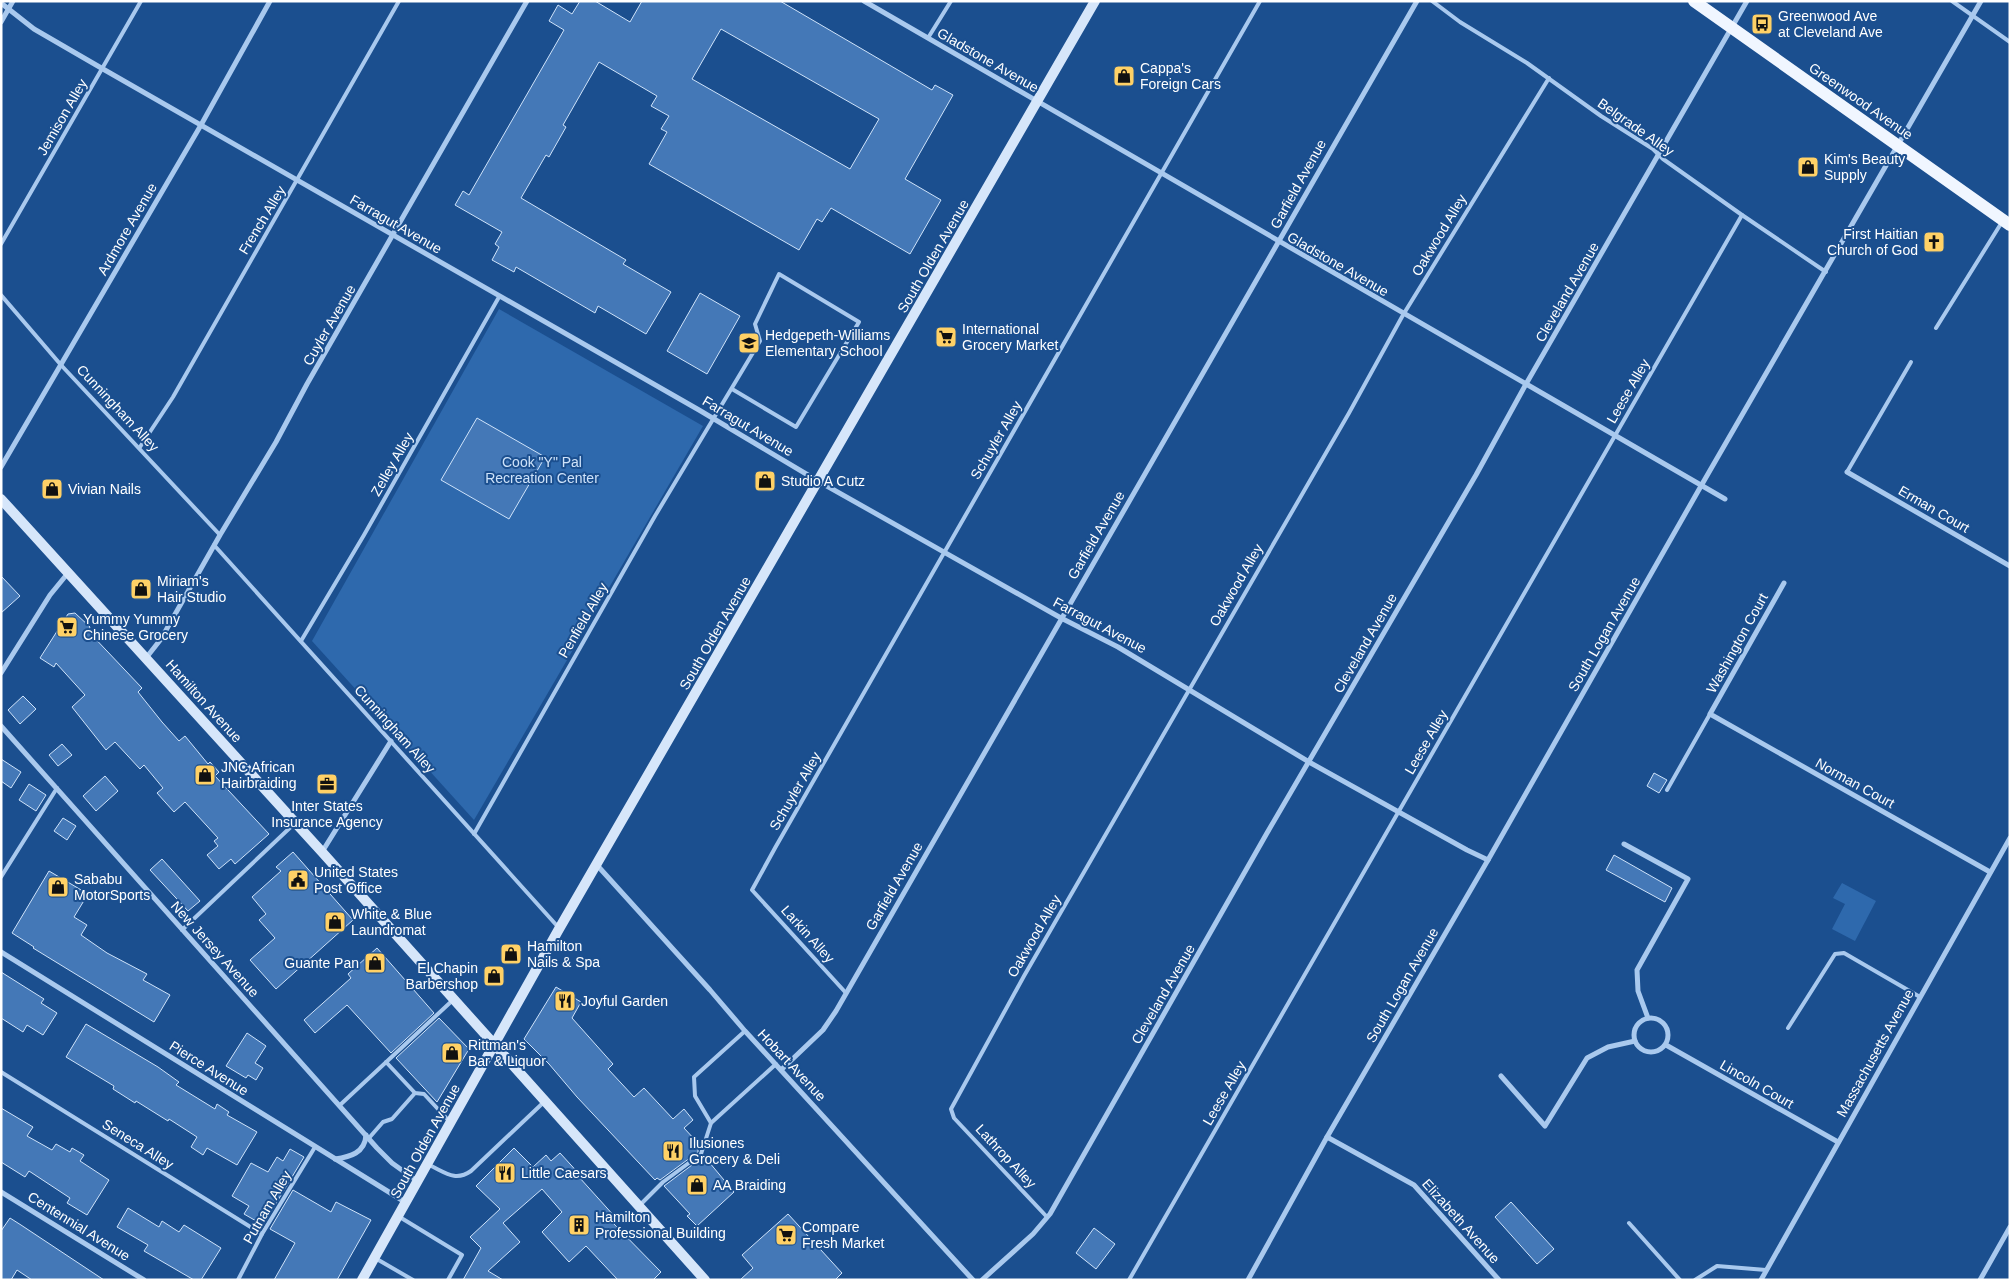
<svg xmlns="http://www.w3.org/2000/svg" width="2011" height="1281" viewBox="0 0 2011 1281" font-family="Helvetica,sans-serif">
	<style>
		.green { fill: #2e69ad }
		.building { fill: #4478b7; stroke: #cfe3fa; fill-rule: evenodd }
		.lines { fill: none; stroke-linecap: round; stroke-linejoin: round }
		.lane { stroke: #a9c9ee; stroke-width: 4 }
		.street { stroke: #a9c9ee; stroke-width: 5 }
		.secondary { stroke: #d6e6fa; stroke-width: 10 }
		.primary { stroke: #f0f6ff; stroke-width: 12 }
		.labels { text-anchor: middle; dominant-baseline: central; stroke-width: 4; stroke-linejoin: round; paint-order: stroke }
		.poi-label { font-size: 14px; fill: #fff; stroke: #1b4f8f; text-anchor: start }
		.street-label { font-size: 14px; fill: #fff; stroke: #1b4f8f }
		.park-label { font-size: 14px; fill: #cfe3fa; stroke: #1b4f8f }
	</style>
	<rect width="100%" height="100%" fill="#1b4f8f"/>
	<g class="green">
		<polygon points="499,309 703,426 474,820 312,641"/>
		<polygon points="1842,883 1876,901 1855,941 1832,929 1845,904 1833,898"/>
	</g>
	<g class="building">
		<path d="M580,1H595L630,22L642,1H780L932,90L935,85L953,95L905,179L941,200L910,254L831,208L822,222L817,219L799,250L649,164L667,132L661,129L669,116L651,106L657,96L599,62L563,125L566,127L549,157L546,155L521,198L626,260L623,264L671,292L646,334L598,306L595,313L516,267L514,272L492,260L499,247L495,244L502,232L455,205L463,191L469,195L564,30L549,21L558,5L572,14ZM721,29L879,119L850,169L692,79Z"/>
		<polygon points="700,293 740,316 707,374 667,351"/>
		<polygon points="477,418 545,457 509,519 441,480"/>
		<polygon points="1,576 20,596 1,613"/>
		<polygon points="75,613 90,627 88,631 142,688 138,692 162,722 179,741 185,736 208,764 210,762 219,772 215,776 269,834 235,864 231,859 219,869 207,855 218,846 214,841 218,838 185,802 174,812 157,793 163,788 144,765 140,769 115,742 106,750 72,707 85,695 56,663 54,667 40,658 68,614"/>
		<polygon points="23,696 36,709 20,724 8,710"/>
		<polygon points="62,744 72,755 58,766 49,755"/>
		<polygon points="1,759 21,772 11,788 1,781"/>
		<polygon points="1654,773 1667,780 1659,793 1647,786"/>
		<polygon points="105,776 118,791 96,811 83,796"/>
		<polygon points="29,784 46,795 36,811 19,800"/>
		<polygon points="63,818 76,826 67,840 54,831"/>
		<polygon points="293,852 353,920 276,989 250,960 275,938 259,920 266,914 252,897 281,871 276,867"/>
		<polygon points="1614,855 1672,888 1665,902 1606,870"/>
		<polygon points="162,859 200,901 188,911 150,870"/>
		<polygon points="49,871 88,894 74,917 87,925 81,935 107,953 147,974 143,980 170,995 154,1022 33,948 34,947 12,933"/>
		<polygon points="377,948 434,1013 391,1053 347,1005 315,1033 304,1020 351,978 348,974"/>
		<polygon points="1,972 44,999 41,1003 57,1013 43,1035 27,1025 23,1032 1,1018"/>
		<polygon points="556,987 581,1002 572,1018 613,1064 608,1069 634,1097 644,1088 673,1119 684,1109 693,1120 684,1128 696,1141 693,1144 698,1150 698,1152 660,1180 657,1178 655,1180 577,1097 549,1064 524,1039"/>
		<polygon points="439,1018 469,1049 437,1102 396,1058"/>
		<polygon points="86,1024 158,1067 179,1082 176,1085 215,1109 217,1104 229,1112 227,1115 257,1132 237,1165 207,1148 203,1155 191,1147 197,1137 169,1119 168,1121 136,1101 135,1103 113,1089 114,1086 66,1057"/>
		<polygon points="247,1033 266,1046 255,1063 263,1068 256,1080 248,1075 246,1078 226,1066"/>
		<polygon points="1,1108 33,1127 27,1136 52,1150 56,1144 70,1152 72,1148 84,1155 80,1161 109,1180 87,1215 67,1203 70,1198 29,1171 25,1177 1,1162"/>
		<polygon points="514,1148 533,1167 546,1155 551,1161 560,1153 581,1176 579,1177 616,1218 612,1222 661,1272 653,1280 618,1280 586,1246 569,1262 542,1232 562,1212 542,1189 503,1223 520,1242 488,1271 503,1280 463,1280 481,1248 470,1237 500,1209 476,1186"/>
		<polygon points="290,1149 304,1157 263,1225 244,1214 249,1206 232,1196 251,1163 268,1172 277,1157 283,1161"/>
		<polygon points="704,1156 734,1192 697,1226 687,1216 690,1214 664,1186"/>
		<polygon points="293,1190 331,1212 336,1202 371,1220 337,1280 274,1280 295,1243 270,1229"/>
		<polygon points="1511,1202 1554,1249 1537,1264 1495,1217"/>
		<polygon points="128,1208 159,1227 162,1221 179,1232 184,1225 221,1248 201,1280 194,1280 144,1251 148,1245 117,1227"/>
		<polygon points="788,1214 842,1273 835,1280 740,1280 753,1268 742,1255"/>
		<polygon points="10,1218 21,1225 104,1280 32,1280 17,1270 11,1280 1,1280 1,1231"/>
		<polygon points="1094,1228 1115,1244 1096,1269 1076,1253"/>
	</g>
	<g class="lines">
		<g class="lane">
			<polyline points="1432,1 1460,22 1527,63 1601,116 1653,149 1663,159 1742,215 1826,272"/>
			<polyline points="1952,1 2010,42"/>
			<polyline points="928,38 951,1"/>
			<polyline points="1,244 141,1"/>
			<polyline points="1,295 61,365 220,535"/>
			<polyline points="1936,328 2002,222"/>
			<polyline points="140,447 173,397 399,1"/>
			<polyline points="1847,472 1911,362"/>
			<polyline points="214,545 559,928"/>
			<polyline points="301,641 364,535 499,297"/>
			<polyline points="1667,790 1710,714"/>
			<polyline points="474,834 655,516 760,341 755,324 779,274 859,322 796,427 732,389"/>
			<polyline points="1,877 57,788"/>
			<polyline points="182,930 295,823"/>
			<polyline points="846,993 752,890 775,848 1260,1"/>
			<polyline points="1788,1028 1835,954 1844,953 1920,997"/>
			<polyline points="386,1062 415,1093 424,1094 450,1122"/>
			<polyline points="1,1072 262,1234"/>
			<polyline points="340,1105 454,999"/>
			<polyline points="711,1123 695,1096 694,1077 745,1031"/>
			<polyline points="369,1138 383,1122 392,1119 415,1093"/>
			<path d="M429,1165C445,1172 455,1182 471,1171L545,1101"/>
			<polyline points="640,1205 663,1182 701,1154 711,1123 776,1064"/>
			<polyline points="398,1216 462,1255 448,1280"/>
			<polyline points="1047,1217 954,1118 951,1109 1024,976 1349,413 1403,315 1549,78"/>
			<polyline points="1629,1223 1680,1280"/>
			<polyline points="375,1258 413,1280"/>
			<polyline points="238,1280 262,1234 315,1147"/>
			<polyline points="1129,1280 1742,215"/>
			<polyline points="1695,1280 1717,1266 1766,1270"/>
		</g>
		<g class="street">
			<polyline points="864,1 1725,499"/>
			<polyline points="1,3 34,29 103,69 699,410 818,481 1061,618 1118,647 1309,762 1467,850 1488,860"/>
			<polyline points="1,22 13,1"/>
			<polyline points="1,467 201,125 270,1"/>
			<polyline points="1847,472 2010,566"/>
			<polyline points="1784,583 1710,714 1990,872"/>
			<polyline points="146,658 161,639 220,535 276,442 307,384 527,1"/>
			<polyline points="1,673 50,595 68,573"/>
			<polyline points="1,726 377,1148 392,1163 417,1181"/>
			<polyline points="1624,844 1688,879 1637,970 1638,991 1648,1018"/>
			<polyline points="322,852 391,741"/>
			<polyline points="596,864 710,990 745,1031 973,1280"/>
			<polyline points="1,952 405,1202"/>
			<circle cx="1651" cy="1035" r="17"/>
			<polyline points="1666,1045 1838,1142"/>
			<polyline points="781,1070 823,1030 836,1011 1417,1"/>
			<polyline points="1501,1076 1545,1126 1587,1058 1608,1047 1635,1041"/>
			<polyline points="1327,1137 1414,1185 1499,1280"/>
			<path d="M335,1159C350,1157 365,1153 366,1135"/>
			<polyline points="1,1192 144,1280"/>
			<polyline points="982,1280 1033,1234 1050,1214 1267,833 1476,475 1526,384 1747,1"/>
			<polyline points="1248,1280 1327,1137 1488,860 1701,486 1981,1"/>
			<polyline points="1761,1280 2010,838"/>
			<polyline points="1980,1280 2010,1227"/>
		</g>
		<g class="secondary">
			<polyline points="1,499 322,852 705,1280"/>
			<polyline points="362,1280 559,929 1095,1"/>
		</g>
		<polyline class="primary" points="1694,1 2010,225"/>
	</g>
	<defs>
		<g id="bus-square" transform="scale(1.125)"><rect x="-9" y="-9" width="18" height="18" rx="4" fill="#ffd166" stroke="#1b4f8f"/><path d="M-5-6H5V4H4V6H2V4H-2V6H-4V4H-5ZM-3.5-4V0h7V-4ZM-3.5 1.2v1.5H-2V1.2ZM2 1.2v1.5H3.5V1.2Z" fill="#111"/></g>
		<g id="shop-square" transform="scale(1.125)"><rect x="-9" y="-9" width="18" height="18" rx="4" fill="#ffd166" stroke="#1b4f8f"/><path d="M-5-2.5h2.3a2.7 3.5 0 0 1 5.4 0H5L5.5 6h-11ZM-1.5-2.5h3a1.5 2.3 0 0 0-3 0Z" fill="#111"/></g>
		<g id="church-square" transform="scale(1.125)"><rect x="-9" y="-9" width="18" height="18" rx="4" fill="#ffd166" stroke="#1b4f8f"/><path d="M-1.2-6h2.4v3.5h3.3v2.4h-3.3V6h-2.4V-.1h-3.3v-2.4h3.3Z" fill="#111"/></g>
		<g id="supermarket-square" transform="scale(1.125)"><rect x="-9" y="-9" width="18" height="18" rx="4" fill="#ffd166" stroke="#1b4f8f"/><path d="M-6-5.5h2.5l.6 2H6L4.5 2H-2.5L-4.4-4H-6ZM-1.5 3.2a1.3 1.3 0 1 0 .1 0ZM3 3.2a1.3 1.3 0 1 0 .1 0Z" fill="#111"/></g>
		<g id="school-square" transform="scale(1.125)"><rect x="-9" y="-9" width="18" height="18" rx="4" fill="#ffd166" stroke="#1b4f8f"/><path d="M0-5L7-2L0 1L-7-2ZM-4 1L0 2.5L4 1V4Q0 6-4 4Z" fill="#111"/></g>
		<g id="office-square" transform="scale(1.125)"><rect x="-9" y="-9" width="18" height="18" rx="4" fill="#ffd166" stroke="#1b4f8f"/><path d="M-6-3h4V-5.5h4V-3h4V5H-6ZM-1-4.5V-3h2v-1.5ZM-6 0V1H6V0Z" fill="#111"/></g>
		<g id="civic-square" transform="scale(1.125)"><rect x="-9" y="-9" width="18" height="18" rx="4" fill="#ffd166" stroke="#1b4f8f"/><path d="M-.6-6.5H3V-4.5H.6V-3L4-1V1h2V6H-6V1h2V-1L-.6-3ZM-1.2 2.5V6h2.4V2.5Z" fill="#111"/></g>
		<g id="restaurant-square" transform="scale(1.125)"><rect x="-9" y="-9" width="18" height="18" rx="4" fill="#ffd166" stroke="#1b4f8f"/><path d="M-5-6h1v4h1v-4h1v4h1v-4h1v5L-1.5 .5V6h-2V.5L-5-1ZM5-6V6H3V1.5H1.5Q1.5-4 5-6Z" fill="#111"/></g>
		<g id="building-square" transform="scale(1.125)"><rect x="-9" y="-9" width="18" height="18" rx="4" fill="#ffd166" stroke="#1b4f8f"/><path d="M-4-6H4V6H1V3H-1V6H-4ZM-2.5-4.3h1.7v1.8h-1.7ZM.8-4.3h1.7v1.8H.8ZM-2.5-1h1.7V.8h-1.7ZM.8-1h1.7V.8H.8Z" fill="#111"/></g>
	</defs>
	<g fill-rule="evenodd">
		<use href="#bus-square" x="1762" y="24"/>
		<use href="#shop-square" x="1124" y="76"/>
		<use href="#shop-square" x="1808" y="167"/>
		<use href="#church-square" x="1934" y="242"/>
		<use href="#supermarket-square" x="946" y="337"/>
		<use href="#school-square" x="749" y="343"/>
		<use href="#shop-square" x="765" y="481"/>
		<use href="#shop-square" x="52" y="489"/>
		<use href="#shop-square" x="141" y="589"/>
		<use href="#supermarket-square" x="67" y="627"/>
		<use href="#shop-square" x="205" y="775"/>
		<use href="#office-square" x="327" y="784"/>
		<use href="#civic-square" x="298" y="880"/>
		<use href="#shop-square" x="58" y="887"/>
		<use href="#shop-square" x="335" y="922"/>
		<use href="#shop-square" x="511" y="954"/>
		<use href="#shop-square" x="375" y="963"/>
		<use href="#shop-square" x="494" y="976"/>
		<use href="#restaurant-square" x="565" y="1001"/>
		<use href="#shop-square" x="452" y="1053"/>
		<use href="#restaurant-square" x="673" y="1151"/>
		<use href="#restaurant-square" x="505" y="1173"/>
		<use href="#shop-square" x="697" y="1185"/>
		<use href="#building-square" x="579" y="1225"/>
		<use href="#supermarket-square" x="786" y="1235"/>
	</g>
	<g class="labels">
		<g class="poi-label">
			<text x="1778" y="16">Greenwood Ave<tspan x="1778" dy="16">at Cleveland Ave</tspan></text>
			<text x="1140" y="68">Cappa's<tspan x="1140" dy="16">Foreign Cars</tspan></text>
			<text x="1824" y="159">Kim's Beauty<tspan x="1824" dy="16">Supply</tspan></text>
			<text x="1918" y="234" text-anchor="end">First Haitian<tspan x="1918" dy="16">Church of God</tspan></text>
			<text x="962" y="329">International<tspan x="962" dy="16">Grocery Market</tspan></text>
			<text x="765" y="335">Hedgepeth-Williams<tspan x="765" dy="16">Elementary School</tspan></text>
			<text x="781" y="481">Studio A Cutz</text>
			<text x="68" y="489">Vivian Nails</text>
			<text x="157" y="581">Miriam's<tspan x="157" dy="16">Hair Studio</tspan></text>
			<text x="83" y="619">Yummy Yummy<tspan x="83" dy="16">Chinese Grocery</tspan></text>
			<text x="221" y="767">JNC African<tspan x="221" dy="16">Hairbraiding</tspan></text>
			<text x="327" y="806" text-anchor="middle">Inter States<tspan x="327" dy="16">Insurance Agency</tspan></text>
			<text x="314" y="872">United States<tspan x="314" dy="16">Post Office</tspan></text>
			<text x="74" y="879">Sababu<tspan x="74" dy="16">MotorSports</tspan></text>
			<text x="351" y="914">White &amp; Blue<tspan x="351" dy="16">Laundromat</tspan></text>
			<text x="527" y="946">Hamilton<tspan x="527" dy="16">Nails &amp; Spa</tspan></text>
			<text x="359" y="963" text-anchor="end">Guante Pan</text>
			<text x="478" y="968" text-anchor="end">El Chapin<tspan x="478" dy="16">Barbershop</tspan></text>
			<text x="581" y="1001">Joyful Garden</text>
			<text x="468" y="1045">Rittman's<tspan x="468" dy="16">Bar &amp; Liquor</tspan></text>
			<text x="689" y="1143">Ilusiones<tspan x="689" dy="16">Grocery &amp; Deli</tspan></text>
			<text x="521" y="1173">Little Caesars</text>
			<text x="713" y="1185">AA Braiding</text>
			<text x="595" y="1217">Hamilton<tspan x="595" dy="16">Professional Building</tspan></text>
			<text x="802" y="1227">Compare<tspan x="802" dy="16">Fresh Market</tspan></text>
		</g>
		<g class="street-label">
			<text transform="translate(988 60) rotate(30)">Gladstone Avenue</text>
			<text transform="translate(1861 101) rotate(35)">Greenwood Avenue</text>
			<text transform="translate(62 117) rotate(-60)">Jemison Alley</text>
			<text transform="translate(1636 127) rotate(35)">Belgrade Alley</text>
			<text transform="translate(1298 184) rotate(-61)">Garfield Avenue</text>
			<text transform="translate(262 220) rotate(-59)">French Alley</text>
			<text transform="translate(396 224) rotate(30)">Farragut Avenue</text>
			<text transform="translate(127 229) rotate(-60)">Ardmore Avenue</text>
			<text transform="translate(1439 235) rotate(-59)">Oakwood Alley</text>
			<text transform="translate(933 256) rotate(-60)">South Olden Avenue</text>
			<text transform="translate(1338 264) rotate(30)">Gladstone Avenue</text>
			<text transform="translate(1567 292) rotate(-60)">Cleveland Avenue</text>
			<text transform="translate(329 325) rotate(-60)">Cuyler Avenue</text>
			<text transform="translate(1628 391) rotate(-60)">Leese Alley</text>
			<text transform="translate(118 408) rotate(47)">Cunningham Alley</text>
			<text transform="translate(748 426) rotate(31)">Farragut Avenue</text>
			<text transform="translate(996 440) rotate(-60)">Schuyler Alley</text>
			<text transform="translate(392 464) rotate(-60)">Zelley Alley</text>
			<text transform="translate(1934 509) rotate(30)">Erman Court</text>
			<text transform="translate(1096 535) rotate(-60)">Garfield Avenue</text>
			<text transform="translate(1236 585) rotate(-60)">Oakwood Alley</text>
			<text transform="translate(583 620) rotate(-60)">Penfield Alley</text>
			<text transform="translate(1100 625) rotate(28)">Farragut Avenue</text>
			<text transform="translate(715 633) rotate(-60)">South Olden Avenue</text>
			<text transform="translate(1604 634) rotate(-60)">South Logan Avenue</text>
			<text transform="translate(1365 643) rotate(-60)">Cleveland Avenue</text>
			<text transform="translate(1737 643) rotate(-61)">Washington Court</text>
			<text transform="translate(204 701) rotate(48)">Hamilton Avenue</text>
			<text transform="translate(395 729) rotate(48)">Cunningham Alley</text>
			<text transform="translate(1426 742) rotate(-60)">Leese Alley</text>
			<text transform="translate(1855 783) rotate(29)">Norman Court</text>
			<text transform="translate(795 791) rotate(-60)">Schuyler Alley</text>
			<text transform="translate(894 886) rotate(-60)">Garfield Avenue</text>
			<text transform="translate(808 934) rotate(48)">Larkin Alley</text>
			<text transform="translate(1034 936) rotate(-60)">Oakwood Alley</text>
			<text transform="translate(215 949) rotate(48)">New Jersey Avenue</text>
			<text transform="translate(1402 985) rotate(-60)">South Logan Avenue</text>
			<text transform="translate(1163 994) rotate(-60)">Cleveland Avenue</text>
			<text transform="translate(1875 1053) rotate(-61)">Massachusetts Avenue</text>
			<text transform="translate(792 1065) rotate(47)">Hobart Avenue</text>
			<text transform="translate(209 1068) rotate(32)">Pierce Avenue</text>
			<text transform="translate(1757 1084) rotate(30)">Lincoln Court</text>
			<text transform="translate(1224 1093) rotate(-60)">Leese Alley</text>
			<text transform="translate(425 1141) rotate(-61)">South Olden Avenue</text>
			<text transform="translate(138 1144) rotate(32)">Seneca Alley</text>
			<text transform="translate(1006 1156) rotate(47)">Lathrop Alley</text>
			<text transform="translate(267 1207) rotate(-60)">Putnam Alley</text>
			<text transform="translate(1461 1221) rotate(48)">Elizabeth Avenue</text>
			<text transform="translate(79 1226) rotate(32)">Centennial Avenue</text>
		</g>
		<g class="park-label">
			<text x="542" y="462">Cook "Y" Pal<tspan x="542" dy="16">Recreation Center</tspan></text>
		</g>
	</g>
	<rect width="2011" height="1281" fill="none" stroke="#ffffff" stroke-width="5"/>
</svg>
